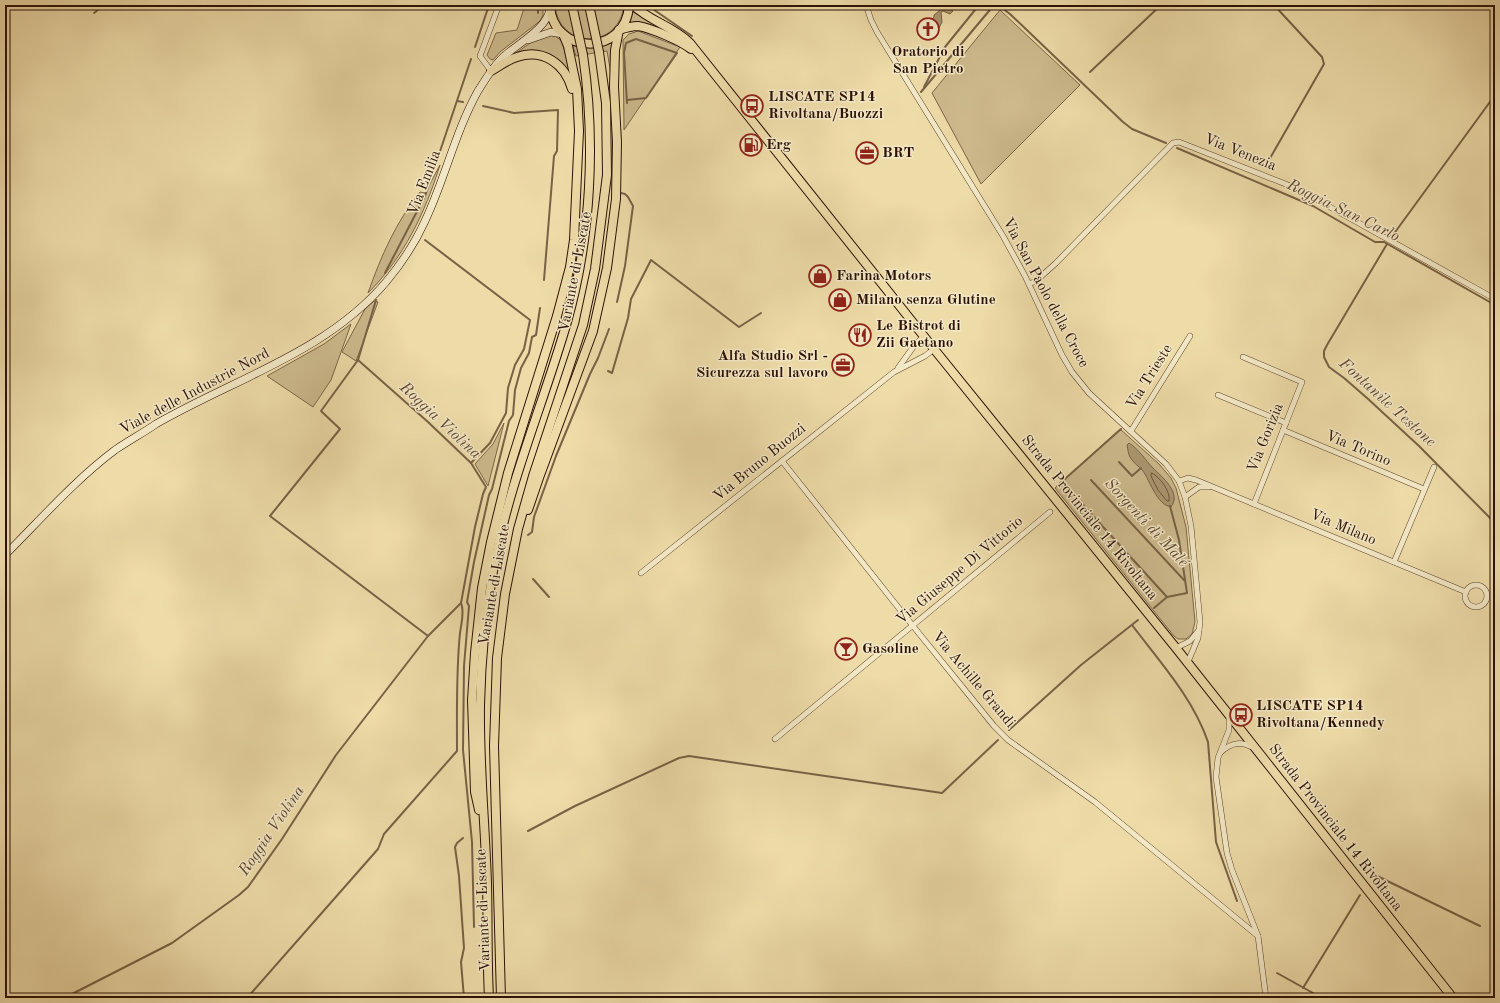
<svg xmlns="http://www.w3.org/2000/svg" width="1500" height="1003" viewBox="0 0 1500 1003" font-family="'Old Standard TT',serif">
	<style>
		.green { fill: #ccb98c; stroke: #7c6548 }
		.water { fill: #ab9670; stroke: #786145 }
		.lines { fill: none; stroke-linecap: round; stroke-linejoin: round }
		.shore { stroke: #6c543a; stroke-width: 1 }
		.stream { stroke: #786145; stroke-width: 2 }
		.minor-casing { stroke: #5c442d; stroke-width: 6 }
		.secondary-casing { stroke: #2c1104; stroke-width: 8 }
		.primary-casing { stroke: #2c1104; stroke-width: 10 }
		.trunk-casing { stroke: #2c1104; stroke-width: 10 }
		.minor { stroke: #f3e8c6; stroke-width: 5 }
		.secondary { stroke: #f3e8c6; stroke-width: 7 }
		.primary { stroke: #eddba8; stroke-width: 8 }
		.trunk { stroke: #eddba8; stroke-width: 8 }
		.trunk-bridge-casing { stroke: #2c1104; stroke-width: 10; stroke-linecap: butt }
		.trunk-bridge { stroke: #eddba8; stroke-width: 8 }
		.labels { text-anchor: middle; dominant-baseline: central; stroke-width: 3; stroke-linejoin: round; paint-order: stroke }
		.poi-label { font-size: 15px; font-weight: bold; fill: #2c1104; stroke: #f3e8c6; text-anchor: start }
		.street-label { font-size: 15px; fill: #2c1104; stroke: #f3e8c6 }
		.water-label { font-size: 16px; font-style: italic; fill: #5f462f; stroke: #f3e8c6 }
	</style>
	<rect width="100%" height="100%" fill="#eddba8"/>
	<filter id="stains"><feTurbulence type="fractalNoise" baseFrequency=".005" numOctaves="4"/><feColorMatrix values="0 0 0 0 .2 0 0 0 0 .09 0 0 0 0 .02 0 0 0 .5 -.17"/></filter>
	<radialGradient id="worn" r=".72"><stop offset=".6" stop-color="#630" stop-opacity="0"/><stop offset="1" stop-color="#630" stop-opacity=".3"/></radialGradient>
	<g class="green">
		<polygon points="525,5 543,5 543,15 540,21 500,52 493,60 490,59 487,55 496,33 517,30"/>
		<path d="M555,5H624C619,50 559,50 555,5Z"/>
		<polygon points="1000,10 1080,85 981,184 932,93"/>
		<polygon points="633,12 668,31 668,32 630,23"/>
		<polygon points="638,31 680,47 624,130 623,40 629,34"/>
		<path d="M548,35L555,36L562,41L571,77C553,45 539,51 508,59L530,43Z"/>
		<path d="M614,42L611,74L607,51L576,56L573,46C589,49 598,49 614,42Z"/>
		<path d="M440,165C425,213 404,257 368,293C381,256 396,222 420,192L425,193Z"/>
		<polygon points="374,301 378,302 356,361 342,352 365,309"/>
		<polygon points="351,324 331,380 313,407 267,376 324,344"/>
		<polygon points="504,423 488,486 475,464 493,444"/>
		<polygon points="1120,429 1159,464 1171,478 1176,488 1186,527 1195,622 1192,634 1186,639 1178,639 1174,636 1055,488"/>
	</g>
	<g class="water">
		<polygon points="941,6 946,7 953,11 950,14 943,11 941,12 942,22 939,28 937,25 935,26 930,22 934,17 934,15 939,11"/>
		<path d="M1129,443C1139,449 1145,460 1153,468C1162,477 1182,493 1171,507C1157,505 1150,481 1143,471C1139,466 1133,463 1130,457C1128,454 1128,449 1127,445Z"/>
	</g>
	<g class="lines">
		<path class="shore" d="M1152,473C1160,477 1171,492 1169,501H1167L1158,490L1151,476Z"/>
		<g class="stream">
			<polyline points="647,5 692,36"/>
			<polyline points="998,5 1010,14 1123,122 1132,129 1166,143"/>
			<polyline points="378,8 379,5"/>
			<polyline points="94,13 104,5"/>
			<polyline points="538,13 538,5"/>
			<polyline points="475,47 489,5"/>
			<polyline points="1090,72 1161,5"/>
			<polyline points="924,87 945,47 979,5"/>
			<polyline points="921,92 994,5"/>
			<polyline points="627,100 646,98 677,53 636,39 626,43 624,53 627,103"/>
			<polyline points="457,101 463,102"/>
			<polyline points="483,106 514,113 558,110 557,151 554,156 544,280"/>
			<polyline points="1177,148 1313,206 1375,242 1384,242 1495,305"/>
			<polyline points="1265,167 1324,64 1322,57 1274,5"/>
			<polyline points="1393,235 1495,95"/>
			<polyline points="425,240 530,320 524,349 515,365 508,388 506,413 490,443 471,463"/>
			<polyline points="1387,244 1327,345 1324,351 1324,357 1329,367 1344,378 1367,398 1419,446 1495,523"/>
			<polyline points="385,273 425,196 471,59"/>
			<polyline points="376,300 358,360 321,411 340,429 270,516 428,636"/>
			<polyline points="617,302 625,266 633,206 628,197 625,194 621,193"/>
			<polyline points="608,371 612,373 628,318 631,299 651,260 739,327 761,313"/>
			<polyline points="1119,462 1132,476 1141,468"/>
			<polyline points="1091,480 1184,580"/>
			<polyline points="1057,486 1121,429"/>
			<polyline points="1074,495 1167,597"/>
			<polyline points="528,535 532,532 534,517 556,456 590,374 598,358 609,329"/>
			<polyline points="533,579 549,597"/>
			<polyline points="1154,608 1167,597 1187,593 1179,540 1170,506"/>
			<path d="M1132,625C1160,662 1193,698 1208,742L1216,842L1237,901"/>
			<polyline points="1009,730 1081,665 1138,620"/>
			<polyline points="528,831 575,806 679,758 689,756 942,793 998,740"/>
			<polyline points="463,838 457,843 455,847 459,876 464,948 461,962 464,998"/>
			<polyline points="1373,874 1480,926"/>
			<polyline points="474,927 472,842 463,750 464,666 469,606 467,602 474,562 489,495 492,489 509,421 513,415 515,390 521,368 529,353 532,337 536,335 540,308"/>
			<polyline points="1493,932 1495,933"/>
			<polyline points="1277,973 1322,998"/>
			<polyline points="1303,988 1360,895"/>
			<polyline points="66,998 72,994 172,943 239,895 248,887 282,839 336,755 428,636 461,603"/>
			<path d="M247,998L378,849L384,834L457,751C457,712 456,672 460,633C461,624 465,612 461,603L475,527L483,494L486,487L471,463L428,422L358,360"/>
		</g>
		<g class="minor-casing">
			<g id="minor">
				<polyline points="866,5 871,20 877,32 1003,236 1025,276 1062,355 1072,372 1089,393 1166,464 1179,481 1185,497 1191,526 1200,622 1198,638 1187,664"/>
				<polyline points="491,71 480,56 499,5"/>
				<polyline points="1029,284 1036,281 1056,263 1169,147 1173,143 1179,142 1288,185 1312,197 1495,299"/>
				<polyline points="1243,357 1302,382 1254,504"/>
				<polyline points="898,368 914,346 924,336"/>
				<polyline points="1218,395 1286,423"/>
				<polyline points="1283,430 1424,489"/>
				<polyline points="1131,431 1190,336"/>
				<polyline points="782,461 913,626 994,726 1008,740 1095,802 1258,936"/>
				<polyline points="1179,481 1188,478 1196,480 1466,592"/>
				<polyline points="1185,497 1199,487 1209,487"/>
				<polyline points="1394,562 1434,467"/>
				<polyline points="641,573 894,372 925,356 934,349"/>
				<circle cx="1476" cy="596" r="11"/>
				<polyline points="1176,648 1190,641 1199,630"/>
				<polyline points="1229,717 1229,730 1218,758 1216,777 1227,853 1232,870 1258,936 1266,998"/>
				<polyline points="775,739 1050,512"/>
				<path d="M1221,752C1231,743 1240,741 1252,747"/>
			</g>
		</g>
		<g class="secondary-casing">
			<g id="secondary">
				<polyline points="528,40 551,32 563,34"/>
				<path d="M5,555C41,519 75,480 115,450C128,441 143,433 156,424C234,379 327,352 386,282C402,263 415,243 425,221C445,179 455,132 478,91C485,80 492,68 501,59C516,44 548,29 550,8"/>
			</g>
		</g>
		<g class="primary-casing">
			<g id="primary">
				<path d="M550,5C552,56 626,57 629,5"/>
				<path d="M633,5C649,21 673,26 690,43L934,349L1176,648L1453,998"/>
				<path d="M619,30C625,28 631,26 638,26C651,28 681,41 691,49"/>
			</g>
		</g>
		<g class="trunk-casing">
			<g id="trunk">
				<path d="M491,71C500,66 507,60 517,57C543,48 565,64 572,89"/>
				<polyline points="528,510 540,475 593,331 607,268 616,199 617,142 614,87 615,50 619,30"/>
				<polyline points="479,810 475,792 472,700 475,653 482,588 491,542 508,473 557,316 570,267 574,240 579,131 577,89 568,46 563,34"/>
				<path d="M489,998C487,960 488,921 487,883C485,823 479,764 480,705C481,660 485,615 493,571C508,485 543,405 567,322C591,238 596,142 583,55"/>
				<polyline points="501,998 494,746 497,658 505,594 518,529 533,476 583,325 595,269 607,175 606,103 599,52"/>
			</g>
		</g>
		<use href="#minor" class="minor"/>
		<use href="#secondary" class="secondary"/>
		<use href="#primary" class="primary"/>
		<use href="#trunk" class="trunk"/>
		<g class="trunk-bridge-casing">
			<g id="trunk-bridge">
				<polyline points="572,5 583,55"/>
				<polyline points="589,5 599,52"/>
			</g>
		</g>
		<use href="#trunk-bridge" class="trunk-bridge"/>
	</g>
	<defs>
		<g id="church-ring" transform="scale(1.15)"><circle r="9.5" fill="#f3e8c6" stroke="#8f2418" stroke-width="1.5"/><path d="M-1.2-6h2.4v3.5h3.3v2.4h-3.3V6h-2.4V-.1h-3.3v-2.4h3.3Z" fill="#8f2418"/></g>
		<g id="bus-ring" transform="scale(1.15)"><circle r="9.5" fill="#f3e8c6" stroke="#8f2418" stroke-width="1.5"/><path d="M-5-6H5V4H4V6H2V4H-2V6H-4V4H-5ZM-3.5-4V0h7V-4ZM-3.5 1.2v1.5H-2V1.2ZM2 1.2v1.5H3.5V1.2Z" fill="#8f2418"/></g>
		<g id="fuel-ring" transform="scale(1.15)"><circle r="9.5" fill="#f3e8c6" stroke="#8f2418" stroke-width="1.5"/><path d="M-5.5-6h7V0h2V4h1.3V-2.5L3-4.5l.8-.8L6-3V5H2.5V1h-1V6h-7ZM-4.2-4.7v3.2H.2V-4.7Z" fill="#8f2418"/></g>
		<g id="office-ring" transform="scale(1.15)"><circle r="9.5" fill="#f3e8c6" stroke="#8f2418" stroke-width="1.5"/><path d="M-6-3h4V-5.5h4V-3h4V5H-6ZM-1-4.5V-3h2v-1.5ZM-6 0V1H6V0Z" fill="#8f2418"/></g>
		<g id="shop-ring" transform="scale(1.15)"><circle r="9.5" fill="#f3e8c6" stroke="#8f2418" stroke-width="1.5"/><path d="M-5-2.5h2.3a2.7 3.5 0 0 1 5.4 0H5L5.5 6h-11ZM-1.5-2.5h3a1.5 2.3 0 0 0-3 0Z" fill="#8f2418"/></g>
		<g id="restaurant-ring" transform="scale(1.15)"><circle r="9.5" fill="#f3e8c6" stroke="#8f2418" stroke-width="1.5"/><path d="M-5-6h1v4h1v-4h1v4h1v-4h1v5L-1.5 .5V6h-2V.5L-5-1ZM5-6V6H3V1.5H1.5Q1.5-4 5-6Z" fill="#8f2418"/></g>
		<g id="bar-ring" transform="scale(1.15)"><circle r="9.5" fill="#f3e8c6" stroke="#8f2418" stroke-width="1.5"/><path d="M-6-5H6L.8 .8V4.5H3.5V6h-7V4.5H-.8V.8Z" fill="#8f2418"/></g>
	</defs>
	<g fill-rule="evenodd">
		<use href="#church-ring" x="928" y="29"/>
		<use href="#bus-ring" x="752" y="106"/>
		<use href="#fuel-ring" x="751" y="145"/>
		<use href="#office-ring" x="867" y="153"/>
		<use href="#shop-ring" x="820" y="276"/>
		<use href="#shop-ring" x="840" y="300"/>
		<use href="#restaurant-ring" x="860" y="335"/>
		<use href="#office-ring" x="843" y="365"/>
		<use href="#bar-ring" x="846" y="649"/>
		<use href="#bus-ring" x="1241" y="715"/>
	</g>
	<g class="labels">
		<g class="poi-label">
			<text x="928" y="52" text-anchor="middle">Oratorio di<tspan x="928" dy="17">San Pietro</tspan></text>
			<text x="768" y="97">LISCATE SP14<tspan x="768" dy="17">Rivoltana/Buozzi</tspan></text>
			<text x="766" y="145">Erg</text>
			<text x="882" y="153">BRT</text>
			<text x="836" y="276">Farina Motors</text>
			<text x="856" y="300">Milano senza Glutine</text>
			<text x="876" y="326">Le Bistrot di<tspan x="876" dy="17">Zii Gaetano</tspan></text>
			<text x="828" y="356" text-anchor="end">Alfa Studio Srl -<tspan x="828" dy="17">Sicurezza sul lavoro</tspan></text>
			<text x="862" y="649">Gasoline</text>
			<text x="1256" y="706">LISCATE SP14<tspan x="1256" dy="17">Rivoltana/Kennedy</tspan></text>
		</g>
		<g class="street-label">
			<text transform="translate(1240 153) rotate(22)">Via Venezia</text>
			<text transform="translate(425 183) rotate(-69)">Via Emilia</text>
			<text transform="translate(576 272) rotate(-79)">Variante di Liscate</text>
			<text transform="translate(1045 293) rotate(62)">Via San Paolo della Croce</text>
			<text transform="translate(1150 377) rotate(-58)">Via Trieste</text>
			<text transform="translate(195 392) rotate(-28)">Viale delle Industrie Nord</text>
			<text transform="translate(1266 438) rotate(-68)">Via Gorizia</text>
			<text transform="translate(1358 449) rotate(23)">Via Torino</text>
			<text transform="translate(760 463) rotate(-39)">Via Bruno Buozzi</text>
			<text transform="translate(1089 518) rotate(51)">Strada Provinciale 14 Rivoltana</text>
			<text transform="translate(1343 528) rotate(23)">Via Milano</text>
			<text transform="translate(960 571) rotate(-40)">Via Giuseppe Di Vittorio</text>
			<text transform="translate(495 585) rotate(-80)">Variante di Liscate</text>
			<text transform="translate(973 680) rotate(50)">Via Achille Grandi</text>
			<text transform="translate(1335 828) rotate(52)">Strada Provinciale 14 Rivoltana</text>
			<text transform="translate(484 910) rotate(-92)">Variante di Liscate</text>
		</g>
		<g class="water-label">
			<text transform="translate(1343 211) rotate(26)">Roggia San Carlo</text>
			<text transform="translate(1387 403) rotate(42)">Fontanile Testone</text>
			<text transform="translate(440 421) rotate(43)">Roggia Violina</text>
			<text transform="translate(1146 523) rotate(47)">Sorgenti di Malé</text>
			<text transform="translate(272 831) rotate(-56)">Roggia Violina</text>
		</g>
	</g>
	<rect width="1500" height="1003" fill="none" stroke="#eddba8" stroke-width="20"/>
	<rect x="6" y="6" width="1488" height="991" fill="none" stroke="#2c1104" stroke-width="2"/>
	<rect x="10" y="10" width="1480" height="983" fill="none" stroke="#2c1104"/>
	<rect width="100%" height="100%" filter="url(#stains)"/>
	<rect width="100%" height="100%" fill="url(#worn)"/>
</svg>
